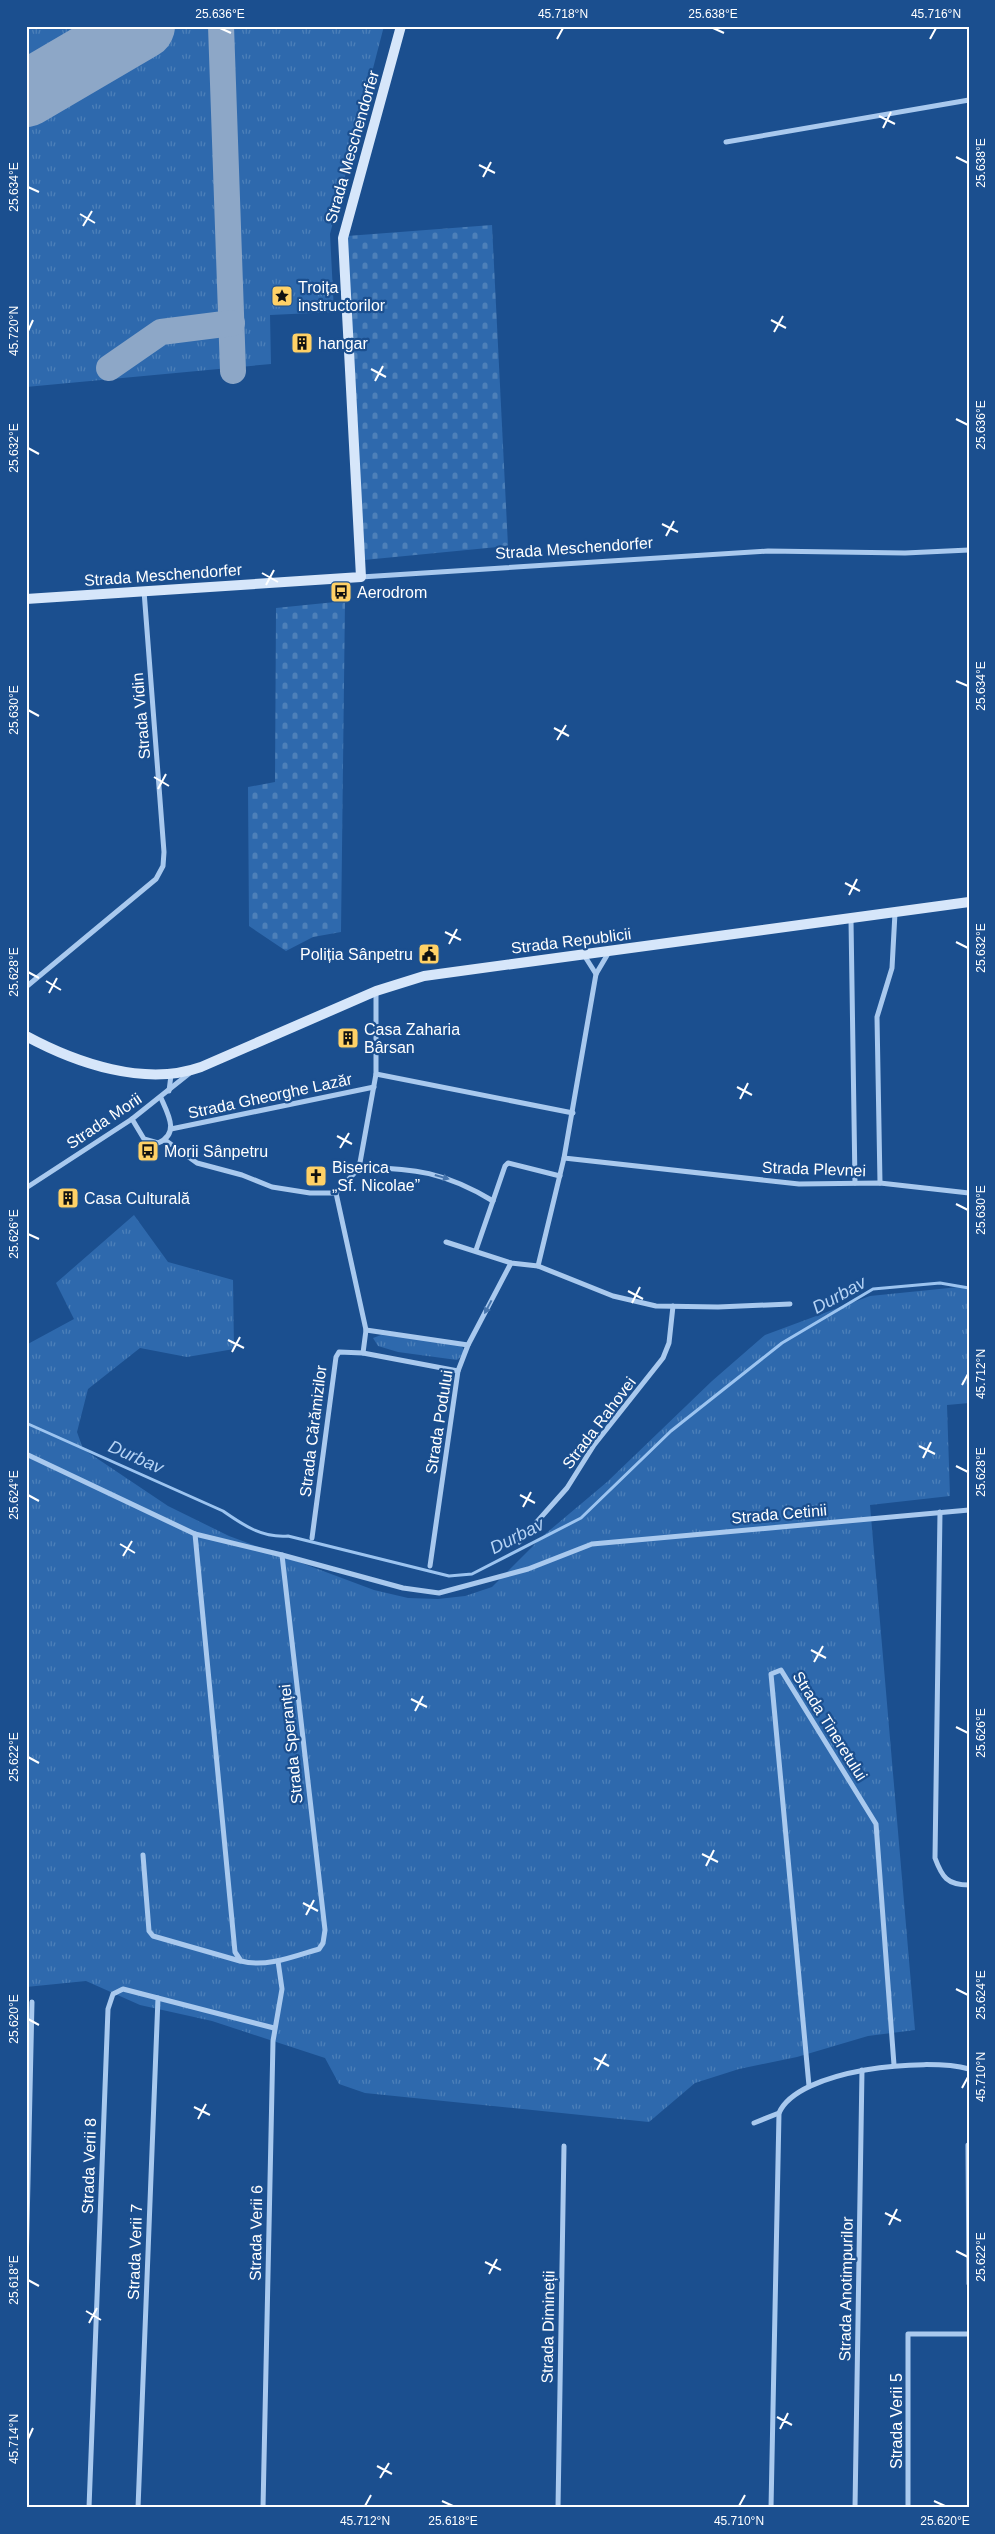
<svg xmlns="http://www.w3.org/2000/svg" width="995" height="2534" viewBox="0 0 995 2534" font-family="Helvetica,sans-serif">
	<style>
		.grass { fill: url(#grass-tufts) }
		.cemetery { fill: url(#cemetery-stones) }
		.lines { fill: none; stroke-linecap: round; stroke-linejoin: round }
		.stream { stroke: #9cc4f0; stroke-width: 3 }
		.taxiway { stroke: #8da7c7; stroke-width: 26 }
		.runway { stroke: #8da7c7; stroke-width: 66 }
		.street { stroke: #a9c9ee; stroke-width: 5 }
		.secondary { stroke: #d6e6fa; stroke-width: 10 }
		.oneway { fill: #4674ac }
		.ticks { fill: none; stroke: #fff; stroke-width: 2 }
		.labels { text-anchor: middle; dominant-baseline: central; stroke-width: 4.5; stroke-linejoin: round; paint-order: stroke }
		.street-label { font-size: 16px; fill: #fff; stroke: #1b4f8f }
		.poi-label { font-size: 16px; fill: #fff; stroke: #1b4f8f; text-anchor: start }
		.water-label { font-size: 18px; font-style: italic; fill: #b5d3f5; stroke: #1b4f8f }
		.neatline { fill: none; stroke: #fff; stroke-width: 2 }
		.ticks-label { font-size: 12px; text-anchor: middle; fill: #fff }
	</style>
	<defs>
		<pattern id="grass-tufts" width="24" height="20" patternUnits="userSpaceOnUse" patternTransform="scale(1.25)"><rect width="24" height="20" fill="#2e69ad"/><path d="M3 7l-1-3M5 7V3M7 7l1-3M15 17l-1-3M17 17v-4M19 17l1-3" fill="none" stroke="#4d80b9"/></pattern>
		<pattern id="cemetery-stones" width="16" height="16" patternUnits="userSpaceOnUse" patternTransform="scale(1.25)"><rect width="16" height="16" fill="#2e69ad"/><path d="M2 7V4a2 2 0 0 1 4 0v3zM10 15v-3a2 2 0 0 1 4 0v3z" fill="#4d80b9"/></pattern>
	</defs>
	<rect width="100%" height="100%" fill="#1b4f8f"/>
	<g class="grass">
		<polygon points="26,26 384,26 330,234 334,312 270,315 271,364 26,387"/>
		<polygon points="134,1215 168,1262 233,1280 234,1349 187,1357 140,1348 88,1389 77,1432 83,1449 168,1506 229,1536 374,1590 408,1598 438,1599 465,1596 492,1587 544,1535 607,1482 712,1381 765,1335 870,1296 969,1286 969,1403 947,1405 950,1496 870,1505 915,2030 868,2036 797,2057 739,2069 695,2083 649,2122 365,2093 339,2084 325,2058 212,2021 140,2005 86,1981 26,1987 26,1345 74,1319 56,1283"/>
		<polygon points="381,1335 459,1344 463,1348 463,1355 457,1360 398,1352 378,1346 373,1338"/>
	</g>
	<g class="cemetery">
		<polygon points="492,225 508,546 364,560 347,236"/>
		<polygon points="345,601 341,932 313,937 286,951 249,926 248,787 275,782 276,608"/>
	</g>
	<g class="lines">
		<path class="stream" d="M26,1423L223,1511C243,1525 262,1538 288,1536L449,1576L472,1574L581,1518L671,1431L782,1343L873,1289L940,1283L969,1288"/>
		<g class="taxiway">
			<polyline points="221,26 233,371"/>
			<polyline points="109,368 161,332 232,323"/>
		</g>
		<polyline class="runway" points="26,94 142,26"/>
		<g class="street">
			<polyline points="726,142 969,100"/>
			<polyline points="361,577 768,551 905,553 969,550"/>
			<polyline points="851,920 855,1183"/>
			<polyline points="584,955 596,974"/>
			<polyline points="26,987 156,879 163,866 164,852 144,591"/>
			<polyline points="376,1074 573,1113"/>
			<polyline points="169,1091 171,1075"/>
			<path d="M132,1119L144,1139L158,1143C180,1134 168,1114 161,1098"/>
			<polyline points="171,1129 374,1087"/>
			<polyline points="165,1140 197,1163 242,1175 272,1187 310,1193 336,1193 359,1168 376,1074 376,992"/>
			<polyline points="564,1158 799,1184 880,1183 969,1193"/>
			<path d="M359,1168C413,1167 447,1173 493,1201"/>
			<polyline points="880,1183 877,1017 892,968 895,913"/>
			<polyline points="26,1188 132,1119 191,1072"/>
			<polyline points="336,1193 366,1330 363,1353"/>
			<polyline points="446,1242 511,1263 538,1266 613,1296 656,1306 718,1307 790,1304"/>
			<polyline points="476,1250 505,1166 508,1163 560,1176"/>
			<polyline points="538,1266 564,1158 596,974 609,952"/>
			<polyline points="366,1330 468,1345"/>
			<polyline points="26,1454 195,1534 282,1555 403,1588 439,1593 528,1569 592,1544 969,1510"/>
			<path d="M940,1512L935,1858C942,1877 947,1885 969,1885"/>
			<path d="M195,1534L235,1952L241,1961C266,1968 295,1956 319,1949L323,1943L325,1930L282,1555"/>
			<polyline points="312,1538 336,1357 339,1352 363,1353 458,1371"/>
			<polyline points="519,1542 567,1488 594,1445 663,1358 669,1343 673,1306"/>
			<polyline points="430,1566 458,1371 468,1345 511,1263"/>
			<polyline points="143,1855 149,1931 153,1936 240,1961"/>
			<polyline points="809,2086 771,1674 781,1670 876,1824 894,2065"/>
			<path d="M754,2123L779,2113C798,2069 926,2057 969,2069"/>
			<polyline points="968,2145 969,2284"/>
			<polyline points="26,2270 32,2002"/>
			<polyline points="89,2508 108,2009 113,1994 123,1989 274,2028"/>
			<polyline points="138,2508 158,1998"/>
			<polyline points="263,2508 273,2041 282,1989 278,1961"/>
			<polyline points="558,2508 564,2146"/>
			<polyline points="771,2508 779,2113"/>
			<polyline points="855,2508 862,2070"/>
			<polyline points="908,2508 908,2334 969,2334"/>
		</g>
		<g class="secondary">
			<polyline points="26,599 361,577 343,238 401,26"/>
			<path d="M26,1036C76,1063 145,1087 201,1067L376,991L424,976L969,902"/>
		</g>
	</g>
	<defs><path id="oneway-solid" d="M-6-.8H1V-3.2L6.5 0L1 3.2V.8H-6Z" transform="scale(1.25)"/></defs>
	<g class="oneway">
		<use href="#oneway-solid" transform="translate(442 1177) rotate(16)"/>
		<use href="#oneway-solid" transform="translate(488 1307) rotate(118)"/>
	</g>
	<path class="ticks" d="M220,28L231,33M713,28L724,33M557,39L563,28M930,39L936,28M879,116L895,124M883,128L891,112M956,157L968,163M479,165L495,173M483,177L491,162M28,187L39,192M80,214L95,223M83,226L92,211M771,320L786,328M28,331L33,320M774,332L783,316M371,369L386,377M375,381L383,366M956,419L968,425M28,448L39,454M662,524L678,532M666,536L674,521M262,573L278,582M266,585L274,570M956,681L968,686M28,710L39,716M554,728L569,736M557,740L566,725M154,777L169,786M158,789L166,774M845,883L860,891M849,895L857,879M445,932L461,940M956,942L968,948M449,944L457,929M28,972L39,978M46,981L61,990M49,993L57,978M737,1087L752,1095M740,1099L748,1083M337,1136L352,1144M340,1148L349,1133M956,1204L968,1210M28,1234L39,1239M628,1291L643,1299M632,1303L640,1287M228,1340L244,1348M232,1352L240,1337M962,1385L968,1374M919,1446L935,1454M923,1458L931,1442M956,1466L968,1472M28,1495L39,1501M520,1495L535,1503M523,1507L531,1492M120,1544L135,1553M123,1556L132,1541M811,1650L826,1658M814,1662L823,1646M411,1699L427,1707M415,1711L423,1696M956,1727L968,1733M28,1757L39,1763M702,1854L718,1862M706,1866L714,1850M303,1903L318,1911M306,1915L314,1900M956,1989L968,1995M28,2019L39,2025M594,2058L609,2066M597,2070L606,2054M962,2088L968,2077M194,2107L210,2115M198,2119L206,2104M885,2213L901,2221M889,2225L897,2209M956,2251L968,2257M485,2262L501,2270M489,2274L497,2259M28,2280L39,2286M86,2311L101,2320M89,2323L97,2308M777,2417L792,2425M780,2429L788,2413M28,2439L33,2428M377,2466L392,2474M380,2478L389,2463M442,2501L453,2506M934,2501L945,2506M365,2506L371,2495M739,2506L745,2495"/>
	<defs>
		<g id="sight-square" transform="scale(1.125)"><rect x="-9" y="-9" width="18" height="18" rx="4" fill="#ffd166" stroke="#1b4f8f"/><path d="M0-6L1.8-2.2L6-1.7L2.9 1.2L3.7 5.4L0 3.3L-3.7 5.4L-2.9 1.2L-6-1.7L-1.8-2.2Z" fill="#111"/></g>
		<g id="building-square" transform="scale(1.125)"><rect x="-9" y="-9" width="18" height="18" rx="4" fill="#ffd166" stroke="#1b4f8f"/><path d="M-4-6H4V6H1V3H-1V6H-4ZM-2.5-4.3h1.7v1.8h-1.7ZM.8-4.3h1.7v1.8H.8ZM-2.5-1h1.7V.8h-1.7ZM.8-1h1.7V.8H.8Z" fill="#111"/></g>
		<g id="bus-square" transform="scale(1.125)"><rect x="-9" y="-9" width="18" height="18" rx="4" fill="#ffd166" stroke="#1b4f8f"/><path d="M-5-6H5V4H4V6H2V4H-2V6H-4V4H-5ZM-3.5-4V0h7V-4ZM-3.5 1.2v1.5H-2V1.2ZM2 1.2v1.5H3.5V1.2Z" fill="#111"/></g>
		<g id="civic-square" transform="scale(1.125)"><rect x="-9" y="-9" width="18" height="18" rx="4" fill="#ffd166" stroke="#1b4f8f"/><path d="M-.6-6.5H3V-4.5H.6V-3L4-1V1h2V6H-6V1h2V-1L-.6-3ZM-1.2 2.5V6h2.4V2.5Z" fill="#111"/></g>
		<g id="church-square" transform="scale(1.125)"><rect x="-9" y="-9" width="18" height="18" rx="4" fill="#ffd166" stroke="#1b4f8f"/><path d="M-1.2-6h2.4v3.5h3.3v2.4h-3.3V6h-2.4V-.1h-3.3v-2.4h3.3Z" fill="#111"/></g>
	</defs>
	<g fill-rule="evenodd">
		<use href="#sight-square" x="282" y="296"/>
		<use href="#building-square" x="302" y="343"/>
		<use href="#bus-square" x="341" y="592"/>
		<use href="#civic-square" x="429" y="954"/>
		<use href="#building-square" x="348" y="1038"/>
		<use href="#bus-square" x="148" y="1151"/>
		<use href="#church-square" x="316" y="1176"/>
		<use href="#building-square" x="68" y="1198"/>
	</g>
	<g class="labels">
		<g class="street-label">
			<text transform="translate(352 147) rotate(-74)">Strada Meschendorfer</text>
			<text transform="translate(574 548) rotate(-4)">Strada Meschendorfer</text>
			<text transform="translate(163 575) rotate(-4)">Strada Meschendorfer</text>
			<text transform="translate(141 716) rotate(-95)">Strada Vidin</text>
			<text transform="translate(571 941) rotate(-7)">Strada Republicii</text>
			<text transform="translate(270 1096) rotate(-12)">Strada Gheorghe Lazăr</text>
			<text transform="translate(104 1121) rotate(-34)">Strada Morii</text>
			<text transform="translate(814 1169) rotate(2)">Strada Plevnei</text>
			<text transform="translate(439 1422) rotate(-81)">Strada Podului</text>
			<text transform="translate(599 1423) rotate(-53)">Strada Rahovei</text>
			<text transform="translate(313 1431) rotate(-83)">Strada Cărămizilor</text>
			<text transform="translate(779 1514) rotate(-5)">Strada Cetinii</text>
			<text transform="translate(830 1726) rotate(58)">Strada Tineretului</text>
			<text transform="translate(291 1744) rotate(-96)">Strada Speranței</text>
			<text transform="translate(89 2166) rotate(-88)">Strada Verii 8</text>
			<text transform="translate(256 2233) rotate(-89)">Strada Verii 6</text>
			<text transform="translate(135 2252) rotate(-88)">Strada Verii 7</text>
			<text transform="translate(846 2289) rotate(-89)">Strada Anotimpurilor</text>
			<text transform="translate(548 2327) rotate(-89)">Strada Dimineții</text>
			<text transform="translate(896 2421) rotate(-90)">Strada Verii 5</text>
		</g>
		<g class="poi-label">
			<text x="298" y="287">Troița<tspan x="298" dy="18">instructorilor</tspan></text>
			<text x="318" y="343">hangar</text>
			<text x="357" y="592">Aerodrom</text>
			<text x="413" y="954" text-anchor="end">Poliția Sânpetru</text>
			<text x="364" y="1029">Casa Zaharia<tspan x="364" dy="18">Bârsan</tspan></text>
			<text x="164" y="1151">Morii Sânpetru</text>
			<text x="332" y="1167">Biserica<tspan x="332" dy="18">„Sf. Nicolae”</tspan></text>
			<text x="84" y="1198">Casa Culturală</text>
		</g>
		<g class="water-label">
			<text transform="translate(839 1295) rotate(-29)">Durbav</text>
			<text transform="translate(136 1457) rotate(24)">Durbav</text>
			<text transform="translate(517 1536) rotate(-27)">Durbav</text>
		</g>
	</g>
	<rect width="995" height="2534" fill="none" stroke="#1b4f8f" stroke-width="55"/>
	<rect x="28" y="28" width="940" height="2478" class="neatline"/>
	<g class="ticks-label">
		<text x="220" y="18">25.636°E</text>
		<text x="563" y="18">45.718°N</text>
		<text x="713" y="18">25.638°E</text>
		<text x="936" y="18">45.716°N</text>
		<text transform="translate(981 163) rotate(-90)" y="4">25.638°E</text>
		<text transform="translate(14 187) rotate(-90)" y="4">25.634°E</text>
		<text transform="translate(14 331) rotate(-90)" y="4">45.720°N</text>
		<text transform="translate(981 425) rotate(-90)" y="4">25.636°E</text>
		<text transform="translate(14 448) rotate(-90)" y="4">25.632°E</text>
		<text transform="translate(981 686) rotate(-90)" y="4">25.634°E</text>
		<text transform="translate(14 710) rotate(-90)" y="4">25.630°E</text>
		<text transform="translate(981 948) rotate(-90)" y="4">25.632°E</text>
		<text transform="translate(14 972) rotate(-90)" y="4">25.628°E</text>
		<text transform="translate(981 1210) rotate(-90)" y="4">25.630°E</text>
		<text transform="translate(14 1234) rotate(-90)" y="4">25.626°E</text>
		<text transform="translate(981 1374) rotate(-90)" y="4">45.712°N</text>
		<text transform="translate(981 1472) rotate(-90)" y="4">25.628°E</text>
		<text transform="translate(14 1495) rotate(-90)" y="4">25.624°E</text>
		<text transform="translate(981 1733) rotate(-90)" y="4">25.626°E</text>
		<text transform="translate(14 1757) rotate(-90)" y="4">25.622°E</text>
		<text transform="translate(981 1995) rotate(-90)" y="4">25.624°E</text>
		<text transform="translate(14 2019) rotate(-90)" y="4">25.620°E</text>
		<text transform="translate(981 2077) rotate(-90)" y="4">45.710°N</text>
		<text transform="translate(981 2257) rotate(-90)" y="4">25.622°E</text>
		<text transform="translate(14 2280) rotate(-90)" y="4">25.618°E</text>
		<text transform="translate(14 2439) rotate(-90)" y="4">45.714°N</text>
		<text x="365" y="2525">45.712°N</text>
		<text x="453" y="2525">25.618°E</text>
		<text x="739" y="2525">45.710°N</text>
		<text x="945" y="2525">25.620°E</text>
	</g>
</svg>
